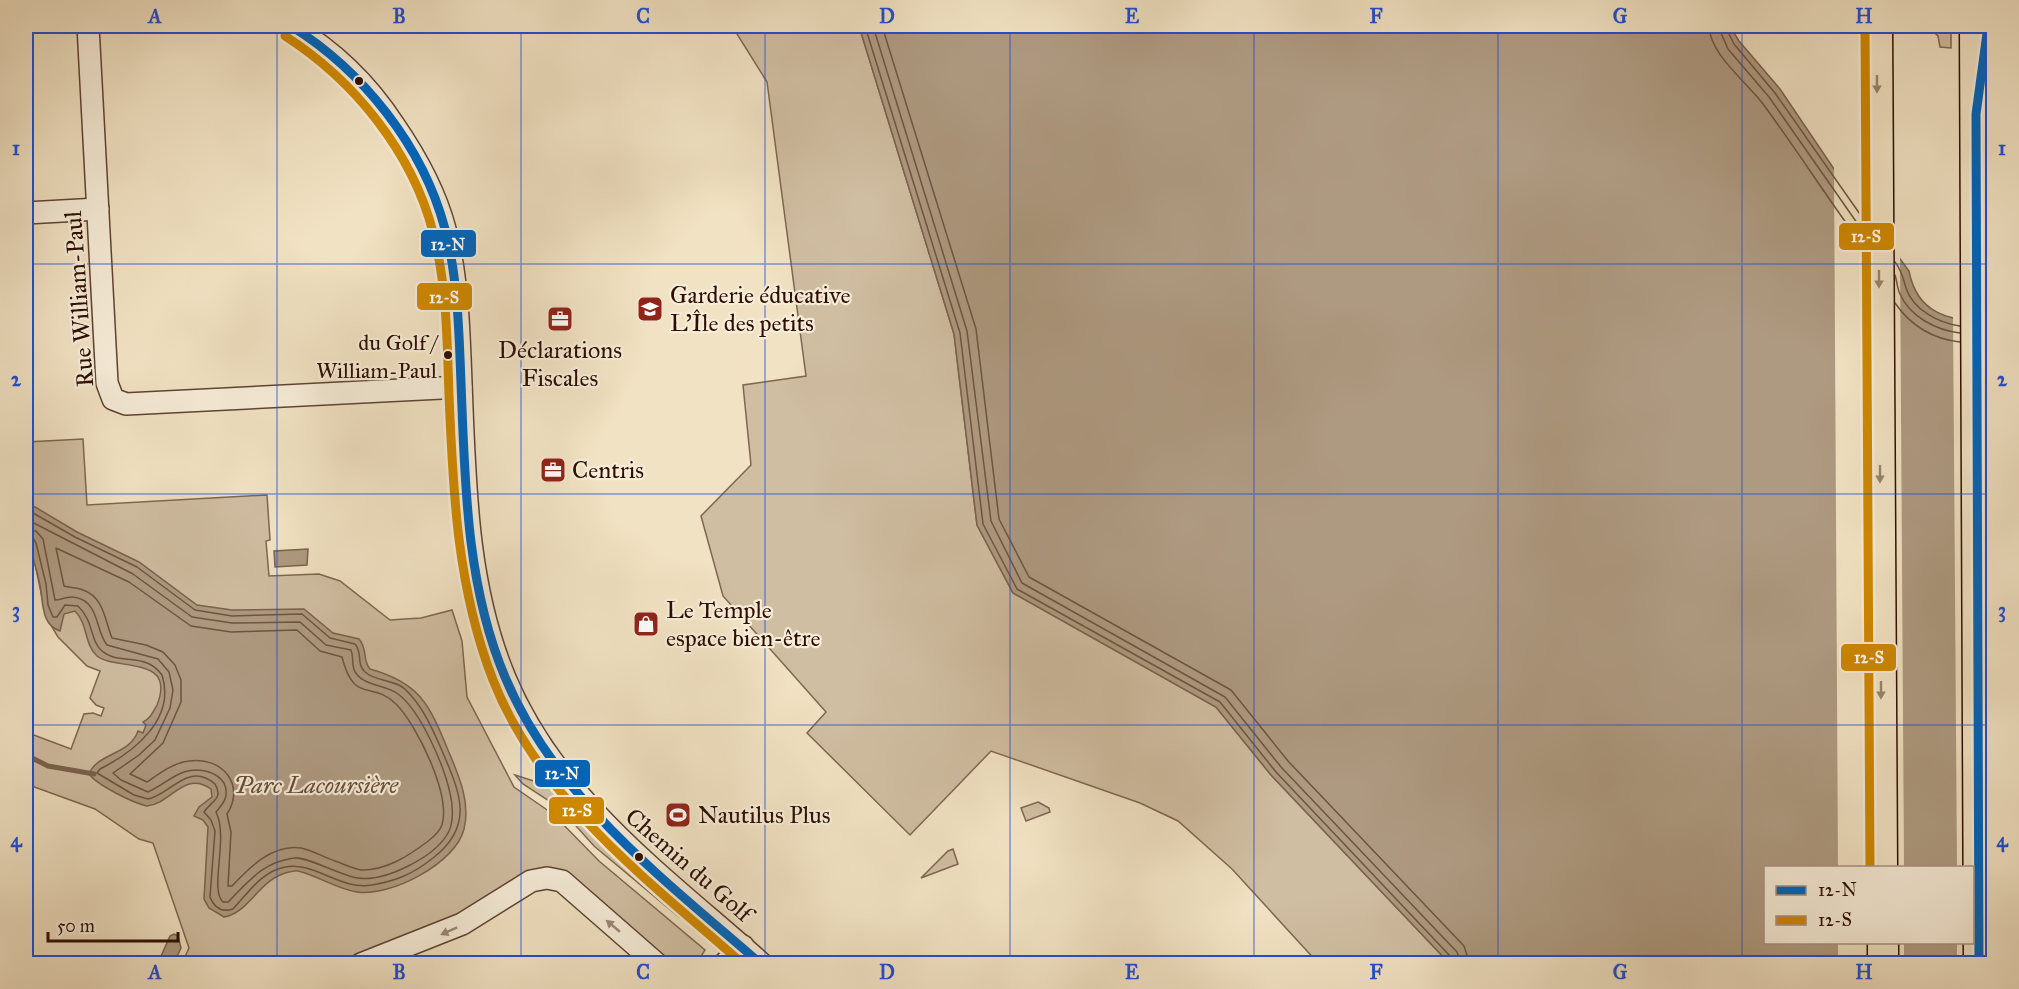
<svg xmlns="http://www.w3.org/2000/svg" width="2019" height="989" viewBox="0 0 2019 989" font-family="'IM FELL Great Primer',serif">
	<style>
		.green { fill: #d0bea2; stroke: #7e6651; stroke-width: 1.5 }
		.water { fill: #ae9a81; stroke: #7a624d; stroke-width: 1.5; fill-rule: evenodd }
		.pier { fill: #f1e2c3 }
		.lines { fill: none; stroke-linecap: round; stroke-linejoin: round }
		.shore { stroke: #6e5440; stroke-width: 1.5 }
		.stream { stroke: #7a624d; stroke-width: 5 }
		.minor-casing { stroke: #5e4331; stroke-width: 24 }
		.highway-casing { stroke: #2d0e00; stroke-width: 33 }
		.minor { stroke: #f6ecd8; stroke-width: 21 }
		.highway { stroke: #f1e2c3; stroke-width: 30 }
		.bus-1-casing { stroke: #f6ecd8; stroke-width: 14 }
		.bus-2-casing { stroke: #f6ecd8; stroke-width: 14 }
		.bus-1 { stroke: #0065bd; stroke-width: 9 }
		.bus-2 { stroke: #cf8800; stroke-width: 9 }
		.oneway { fill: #99836b }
		.oneway2 { fill: #9c8877 }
		.grid { fill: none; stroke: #1d4ed8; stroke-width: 1.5; stroke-opacity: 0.55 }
		.bus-dot { fill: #2d0e00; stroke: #f6ecd8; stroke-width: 2 }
		.labels { text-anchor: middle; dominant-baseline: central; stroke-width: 4.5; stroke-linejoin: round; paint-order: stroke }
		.bus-label { font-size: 22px; fill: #2d0e00; stroke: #f6ecd8; text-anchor: end }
		.poi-label { font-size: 24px; fill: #2d0e00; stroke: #f6ecd8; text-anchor: start }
		.street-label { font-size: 24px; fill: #2d0e00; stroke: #f6ecd8 }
		.park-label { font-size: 24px; font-style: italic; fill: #664c39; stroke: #f6ecd8 }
		.line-badge { stroke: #f6ecd8; stroke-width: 2 }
		.badge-label { font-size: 16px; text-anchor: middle; font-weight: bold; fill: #fff }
		.neatline { fill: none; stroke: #1d4ed8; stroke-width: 2 }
		.grid-label { font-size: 20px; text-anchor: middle; font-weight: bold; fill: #1d4ed8 }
	</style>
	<rect width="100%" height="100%" fill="#f1e2c3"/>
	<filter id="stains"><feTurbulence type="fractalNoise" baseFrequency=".00333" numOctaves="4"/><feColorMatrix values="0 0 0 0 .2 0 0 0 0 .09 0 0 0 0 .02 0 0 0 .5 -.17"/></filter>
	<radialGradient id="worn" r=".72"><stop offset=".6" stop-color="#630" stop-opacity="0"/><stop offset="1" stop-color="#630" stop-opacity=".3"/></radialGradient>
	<g class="green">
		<polygon points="732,26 859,26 954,334 977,525 1013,593 1216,707 1271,775 1449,963 1318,963 1232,869 1178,821 1140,803 991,751 910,835 807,733 826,712 723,596 701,516 751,465 743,385 806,376 767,82"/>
		<polygon points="1927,26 1951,26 1951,48 1940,47 1938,36"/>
		<polygon points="83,439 87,505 267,495 270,540 266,541 269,576 319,574 340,581 390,620 421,618 452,610 462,641 467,697 514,787 553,814 599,861 705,950 697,963 671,963 568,875 502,891 424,933 333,963 182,963 189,948 153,843 139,839 95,809 26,784 26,732 71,749 84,714 93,713 101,716 104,708 96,705 90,698 100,671 87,666 58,637 46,617 31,544 26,544 26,442"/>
		<polygon points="515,775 549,786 559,792 555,795 560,801 563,799 599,839 684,912 679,917 594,846 560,808 523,784"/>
		<polygon points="1038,802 1049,808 1050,812 1026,821 1021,808"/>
		<polygon points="953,849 958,864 921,878 948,851"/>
	</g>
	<g class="water">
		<path d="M859,26H1730L1739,41L1780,89L1834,169L1909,271C1918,318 1953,319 1993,324V963H1449L1271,775L1216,707L1013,593L977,525L954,334ZM1766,868H1972V942H1766Z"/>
		<path d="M26,505L35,507L77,532L139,562L197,605L232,610L304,609L333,633L359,639C368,649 362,660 370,669C420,683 429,704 448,750C458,774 471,802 464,829C456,863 391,897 357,892C337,889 316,875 298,871C295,870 292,872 289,872C258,879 251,912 224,917L209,908L204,899L208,827L203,820L194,816L199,807L212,797L211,789C184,770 171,804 147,806C133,803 97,785 89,774C97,753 130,755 138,731L143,733L146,725L143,722C150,719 153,712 157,705C177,655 115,671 97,656C84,644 88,624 75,611L64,614L60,631C39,624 44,598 39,581C37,569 31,556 31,544H26Z"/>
		<polygon points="308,549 307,565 275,567 274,551"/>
		<polygon points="174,934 178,936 181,948 174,963 158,963 170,936"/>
	</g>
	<g class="pier">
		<polygon points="1834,163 1900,254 1904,867 1838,867"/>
		<polygon points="1953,315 1994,321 1993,963 1957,963 1957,943 1972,942 1972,868 1957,867"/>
		<polygon points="1838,943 1904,943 1904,963 1838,964"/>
	</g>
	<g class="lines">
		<g class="shore">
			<polyline points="865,26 960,333 983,524 1017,589 1220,702 1276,772 1451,957 1453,964"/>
			<polyline points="873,26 967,331 991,521 1022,583 1225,697 1281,767 1457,952 1461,964"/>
			<polyline points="882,26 976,329 999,519 1029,577 1231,690 1288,761 1464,946 1470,964"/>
			<path d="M1709,26C1710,55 1747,82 1763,104C1797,150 1828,199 1862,245"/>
			<polyline points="1718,26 1728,49 1769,97 1862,230"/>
			<polyline points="1725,26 1734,44 1775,93 1862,217"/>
			<path d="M1895,262C1902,271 1903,278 1906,288C1913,310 1939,323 1960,326"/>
			<path d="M1895,275C1897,281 1897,288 1900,294C1910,317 1936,330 1960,333"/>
			<path d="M1895,303C1911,326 1933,339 1960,342"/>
			<path d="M26,512L33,513L75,537L137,567L195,610L232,616L302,614L330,638L355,644C363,653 356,664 365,672C376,682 395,679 406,690C424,708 433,730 443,753C461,795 474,826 433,858C413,874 396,881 372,885C341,891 314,861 285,867C261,872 249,892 233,909C221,913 214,907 210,897L215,831L211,820L204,812C211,801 224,799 215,784C188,761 170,795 148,799L134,795L97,773L100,769C134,752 176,719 162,675C145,651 119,666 102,651C90,641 94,621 78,606L65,605L57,617H53L48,605L46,584L36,543L33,538H26"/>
			<path d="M26,519L133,574L192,617L232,623L300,622L326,645L351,650C354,657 351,664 355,672C365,687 385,684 398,694C421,711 444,766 450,793C453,805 454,823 448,833C435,857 385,882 358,878C341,876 307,856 294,858C263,862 249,881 228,902H223C209,889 229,838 216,812C223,804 230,796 224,783C220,777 215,774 209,772C182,764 170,782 148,792L121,780L113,773L139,755L155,740L170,708L173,690L169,672L158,659L107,645C95,631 100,600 73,597C67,596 61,600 55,600L43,539L36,531L26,530"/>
			<path d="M56,548L129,582L191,626L231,632L297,630L320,651L342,657C354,705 372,680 396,704C417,725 451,795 442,825C439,833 433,837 427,842C408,856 387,870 362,870C353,869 344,864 335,861C325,858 312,850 301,848C272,844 250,867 232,886H228L231,832L227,814C246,785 222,756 189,761C173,763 160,773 147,782L130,774L163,743L181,702V680L175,665L163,652L146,645L112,638C105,621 104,597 83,590C76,587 69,588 64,586Z"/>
		</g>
		<polyline class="stream" points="26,755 48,766 94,774"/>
		<g class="minor-casing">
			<g id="minor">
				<polyline points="88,26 107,383 113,399 126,404 461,387"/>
				<path d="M291,26C332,50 368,85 394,125C416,157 435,191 445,229C458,279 459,332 461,383C465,482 466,585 505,678C556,801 666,878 762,964"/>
				<polyline points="26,213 98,209"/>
				<polyline points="361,964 462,924 531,881 547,878 562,881 657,964"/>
				<polyline points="724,964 743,946"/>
			</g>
		</g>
		<g class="highway-casing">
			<g id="highway">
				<polyline points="1877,26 1882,868"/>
				<polyline points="1975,26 1979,964"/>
				<polyline points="1883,942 1883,964"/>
			</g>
		</g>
		<use href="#minor" class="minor"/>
		<use href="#highway" class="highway"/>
		<g class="bus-1-casing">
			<g id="bus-1">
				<path d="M291,26C363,71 423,146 445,229C458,279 459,332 461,383C465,482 466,585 505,677C556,799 665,880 761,964"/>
				<polyline points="1979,964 1976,114 1988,26"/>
			</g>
		</g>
		<g class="bus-2-casing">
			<g id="bus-2">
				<polyline points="1865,26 1870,868"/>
				<path d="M285,36C354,80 412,152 433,232C447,285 447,340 449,395C453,491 457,588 493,680C540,800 649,881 743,964"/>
			</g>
		</g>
		<use href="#bus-1" class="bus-1"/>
		<use href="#bus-2" class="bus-2"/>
	</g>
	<defs><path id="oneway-solid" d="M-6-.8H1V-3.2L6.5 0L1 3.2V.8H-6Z" transform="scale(1.5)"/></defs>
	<g class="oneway">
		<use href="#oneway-solid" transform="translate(1877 84) rotate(90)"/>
		<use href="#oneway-solid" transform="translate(1879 279) rotate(90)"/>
		<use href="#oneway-solid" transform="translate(1880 474) rotate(90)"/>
		<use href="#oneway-solid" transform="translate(1881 690) rotate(90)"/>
	</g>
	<g class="oneway2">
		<use href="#oneway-solid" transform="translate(613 926) rotate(-140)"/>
		<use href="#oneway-solid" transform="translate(449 931) rotate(156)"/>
	</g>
	<path class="grid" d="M277,26V964M521,26V964M765,26V964M1010,26V964M1254,26V964M1498,26V964M1742,26V964M26,264H1994M26,494H1994M26,725H1994"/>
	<defs>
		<g id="school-square" transform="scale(1.35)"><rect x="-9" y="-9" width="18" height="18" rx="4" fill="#8f2418" stroke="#f6ecd8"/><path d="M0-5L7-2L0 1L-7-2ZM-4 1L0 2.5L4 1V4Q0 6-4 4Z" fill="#fff"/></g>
		<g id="office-square" transform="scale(1.35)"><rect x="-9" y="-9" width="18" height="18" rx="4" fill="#8f2418" stroke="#f6ecd8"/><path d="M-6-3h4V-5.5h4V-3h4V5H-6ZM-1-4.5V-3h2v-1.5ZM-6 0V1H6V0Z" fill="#fff"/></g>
		<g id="shop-square" transform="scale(1.35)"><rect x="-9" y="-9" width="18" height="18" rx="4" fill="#8f2418" stroke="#f6ecd8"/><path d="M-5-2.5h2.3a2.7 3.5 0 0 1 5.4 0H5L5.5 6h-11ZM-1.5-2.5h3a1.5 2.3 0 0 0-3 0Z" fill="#fff"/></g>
		<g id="stadium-square" transform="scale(1.35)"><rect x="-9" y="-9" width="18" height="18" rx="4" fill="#8f2418" stroke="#f6ecd8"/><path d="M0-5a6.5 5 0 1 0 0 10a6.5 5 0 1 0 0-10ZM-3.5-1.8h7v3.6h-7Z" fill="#fff"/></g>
	</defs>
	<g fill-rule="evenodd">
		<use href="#school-square" x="650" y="309"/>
		<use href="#office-square" x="560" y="319"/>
		<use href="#office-square" x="553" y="470"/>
		<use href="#shop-square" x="646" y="624"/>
		<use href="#stadium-square" x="678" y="815"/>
	</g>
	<g class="bus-dot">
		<circle cx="359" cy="81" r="5"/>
		<circle cx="448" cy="355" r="5"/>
		<circle cx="639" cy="857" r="5"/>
	</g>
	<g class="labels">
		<g class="bus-label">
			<text x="437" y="342">du Golf /<tspan x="437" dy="28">William-Paul</tspan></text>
		</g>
		<g class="poi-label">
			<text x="670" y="295">Garderie éducative<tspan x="670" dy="28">L'Île des petits</tspan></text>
			<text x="560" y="350" text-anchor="middle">Déclarations<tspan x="560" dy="28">Fiscales</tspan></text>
			<text x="572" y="470">Centris</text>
			<text x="666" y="610">Le Temple<tspan x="666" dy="28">espace bien-être</tspan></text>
			<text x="698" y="815">Nautilus Plus</text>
		</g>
		<g class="street-label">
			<text transform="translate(79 299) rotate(-94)">Rue William-Paul</text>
			<text transform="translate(689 865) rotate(41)">Chemin du Golf</text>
		</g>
		<g class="park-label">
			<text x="316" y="785">Parc Lacoursière</text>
		</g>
	</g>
	<g class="line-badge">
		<rect x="1838" y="222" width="57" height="29" rx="6" fill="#cf8800"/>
		<rect x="420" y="229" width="57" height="29" rx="6" fill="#0065bd"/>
		<rect x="416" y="282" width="57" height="29" rx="6" fill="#cf8800"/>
		<rect x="1840" y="643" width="57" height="29" rx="6" fill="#cf8800"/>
		<rect x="534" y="759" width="57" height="29" rx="6" fill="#0065bd"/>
		<rect x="548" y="796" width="57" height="29" rx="6" fill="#cf8800"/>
	</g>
	<g class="badge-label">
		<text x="1866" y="242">12-S</text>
		<text x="448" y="250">12-N</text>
		<text x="444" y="303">12-S</text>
		<text x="1869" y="663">12-S</text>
		<text x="562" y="779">12-N</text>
		<text x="577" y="816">12-S</text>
	</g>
	<rect width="2019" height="989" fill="none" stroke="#f1e2c3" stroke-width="66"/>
	<rect x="1764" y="866" width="210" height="78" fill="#f6ecd8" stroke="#a69382" stroke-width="1.5"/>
	<rect x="1776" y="886" width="30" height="9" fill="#0065bd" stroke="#a69382" stroke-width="1.5"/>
	<text x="1818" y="896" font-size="18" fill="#2d0e00">12-N</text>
	<rect x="1776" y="916" width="30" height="9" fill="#cf8800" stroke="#a69382" stroke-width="1.5"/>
	<text x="1818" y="926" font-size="18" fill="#2d0e00">12-S</text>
	<path d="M48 932v9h130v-9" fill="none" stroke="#2d0e00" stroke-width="3"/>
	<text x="57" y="932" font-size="18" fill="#2d0e00" stroke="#f6ecd8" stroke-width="4.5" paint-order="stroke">50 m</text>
	<rect x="33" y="33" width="1953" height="923" class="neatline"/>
	<g class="grid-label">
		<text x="155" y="23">A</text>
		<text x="399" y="23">B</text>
		<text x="643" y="23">C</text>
		<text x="887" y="23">D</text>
		<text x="1132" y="23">E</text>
		<text x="1376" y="23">F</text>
		<text x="1620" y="23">G</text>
		<text x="1864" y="23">H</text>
		<text x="16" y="155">1</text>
		<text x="2002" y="155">1</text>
		<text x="16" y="386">2</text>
		<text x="2002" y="386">2</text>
		<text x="16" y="617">3</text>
		<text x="2002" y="617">3</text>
		<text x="16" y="847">4</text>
		<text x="2002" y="847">4</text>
		<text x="155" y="979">A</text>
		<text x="399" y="979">B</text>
		<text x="643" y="979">C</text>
		<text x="887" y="979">D</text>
		<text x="1132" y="979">E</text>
		<text x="1376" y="979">F</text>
		<text x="1620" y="979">G</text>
		<text x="1864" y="979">H</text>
	</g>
	<rect width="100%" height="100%" filter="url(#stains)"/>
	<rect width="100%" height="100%" fill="url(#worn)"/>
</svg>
